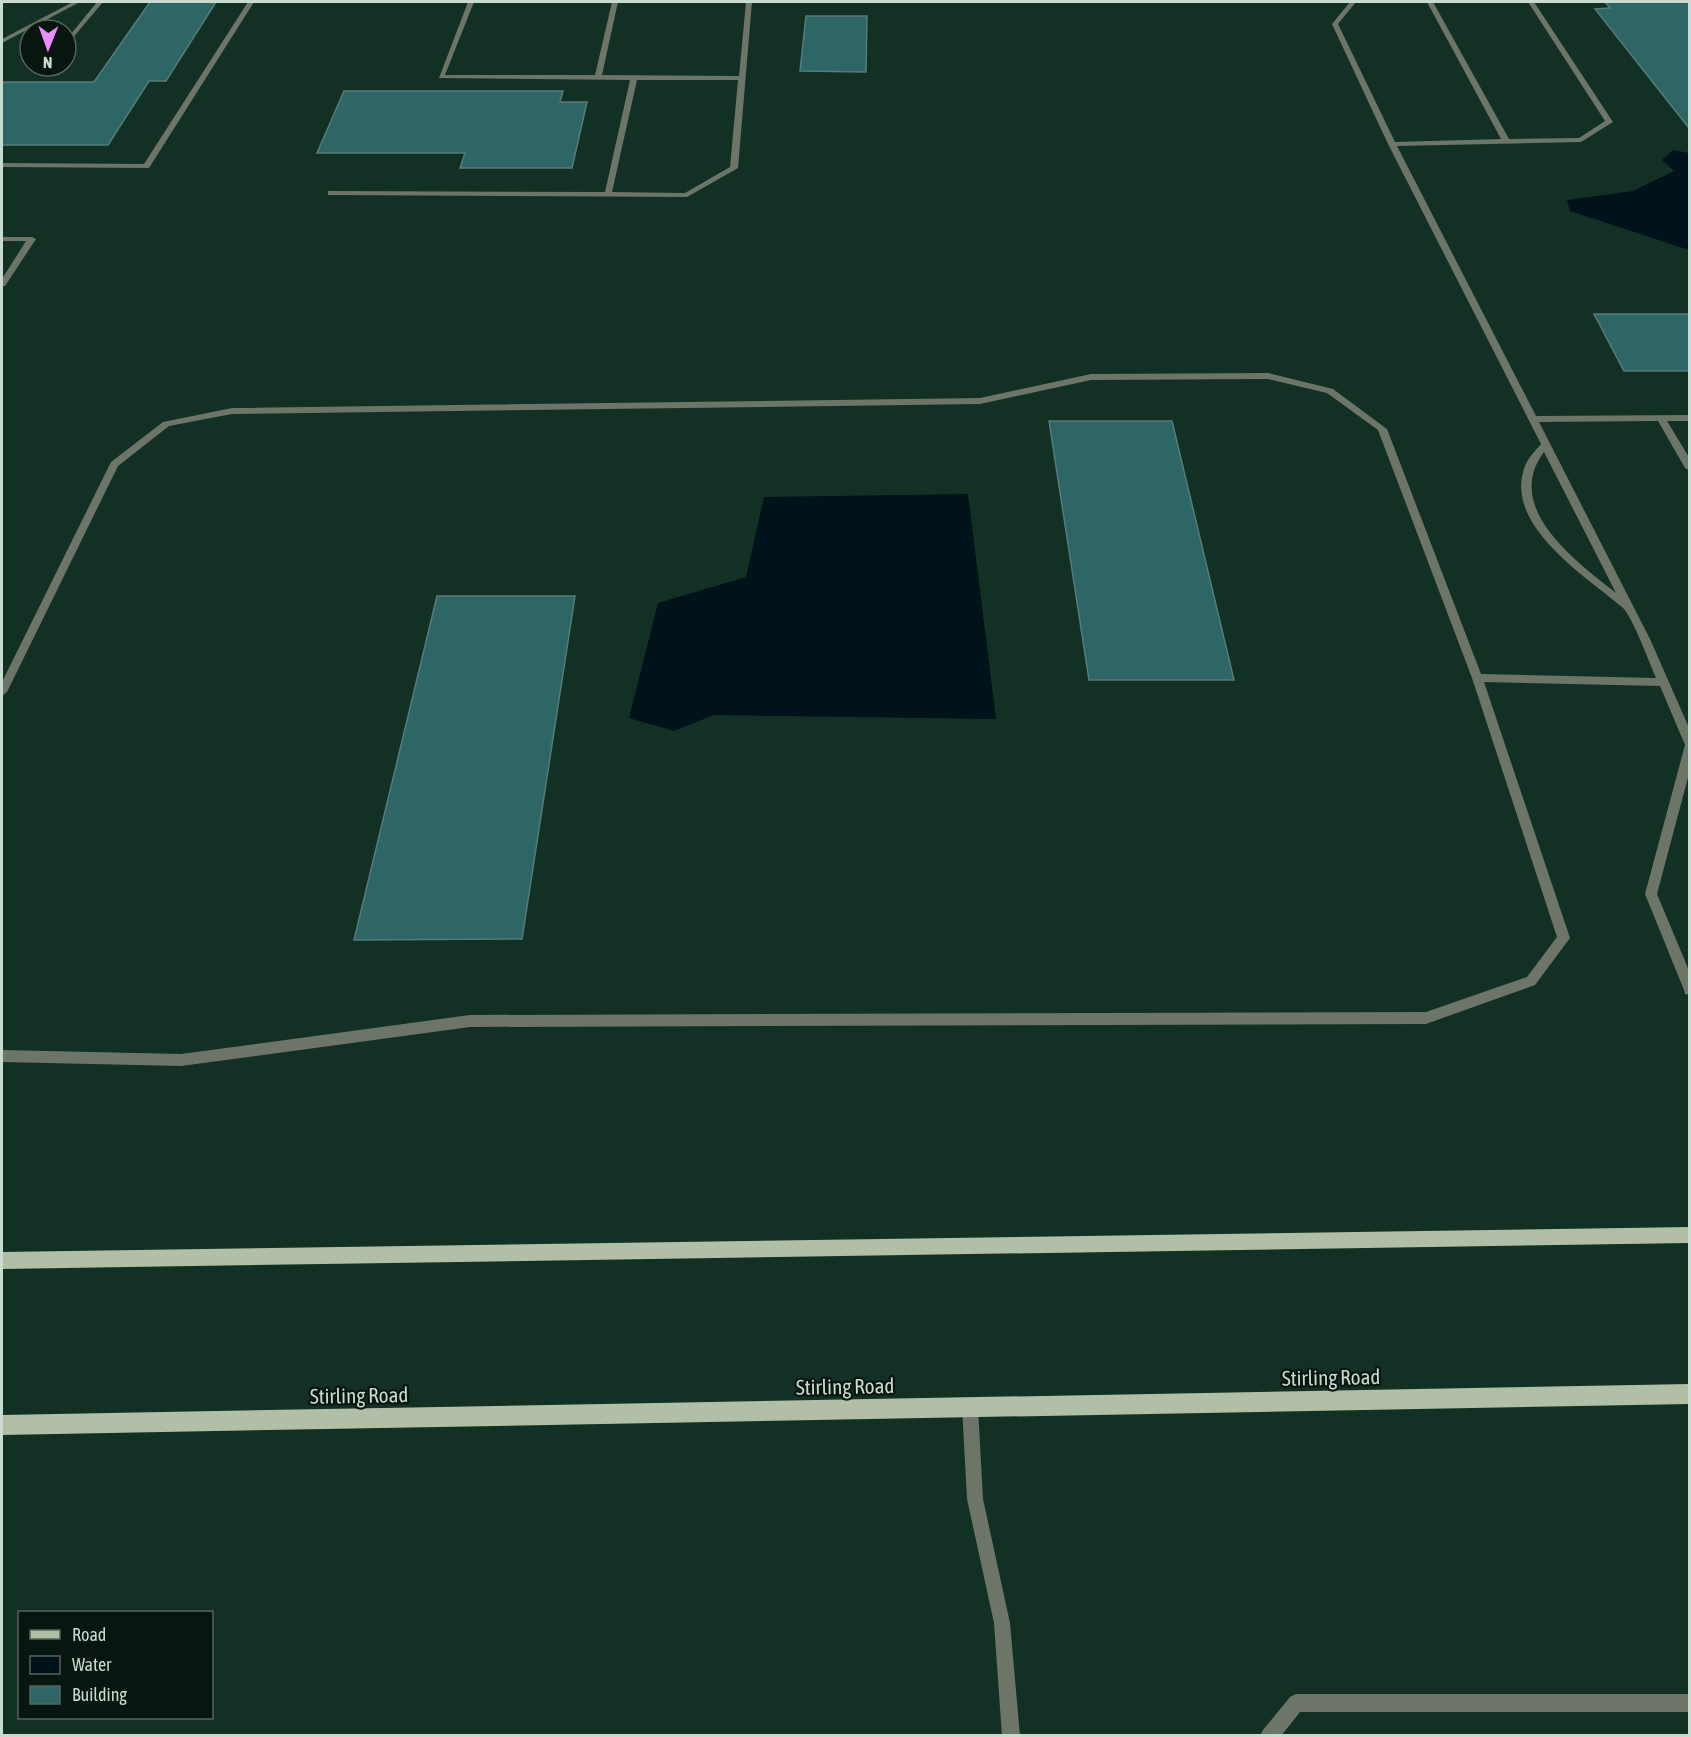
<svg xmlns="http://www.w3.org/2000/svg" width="1691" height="1737" viewBox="0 0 1691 1737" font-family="'Asap Condensed',sans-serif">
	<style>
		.water { fill: #00121a }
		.building { fill: #2e6666; stroke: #557c7b; stroke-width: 1.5 }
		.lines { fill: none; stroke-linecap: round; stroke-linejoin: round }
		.lane { fill: #6d7468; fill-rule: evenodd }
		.primary { fill: #b1bfa6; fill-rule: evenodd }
		.labels { text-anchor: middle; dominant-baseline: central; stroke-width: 4.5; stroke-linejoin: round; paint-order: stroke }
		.near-street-label { font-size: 21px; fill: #c9dad1; stroke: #091610 }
	</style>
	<rect width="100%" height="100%" fill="#123124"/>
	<g class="water">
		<polygon points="1673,150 1689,153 1689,250 1570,211 1567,200 1633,191 1674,171 1662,160"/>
		<polygon points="968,494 996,719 714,715 674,731 629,718 658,603 746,577 764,497"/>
	</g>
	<g class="building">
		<polygon points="150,2 216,2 166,81 149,81 108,145 2,145 2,82 94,82"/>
		<polygon points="1605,2 1689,2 1689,128 1595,9 1610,8"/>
		<polygon points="806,16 867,16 866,72 800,71"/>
		<polygon points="344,91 563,91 560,102 587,102 572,168 460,168 465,153 317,153"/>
		<polygon points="1594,314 1689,314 1689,371 1624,371"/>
		<polygon points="1049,421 1172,421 1234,680 1089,680"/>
		<polygon points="437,596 575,596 522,939 354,940"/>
	</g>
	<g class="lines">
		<g class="lane">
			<polygon points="73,2 80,2 2,43 2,39"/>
			<polygon points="97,2 103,2 66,46 66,40"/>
			<polygon points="248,2 254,2 149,168 2,167 2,163 144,164"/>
			<path d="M468,2H474L445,75H595L612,2H618L602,75L739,76L746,2H752L738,168L687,197L328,195V191H331L605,192L630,80L439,78ZM637,80H738L730,167L685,193L612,192Z"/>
			<path d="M1350,2H1356L1338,24L1395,142L1501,139L1427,2H1433L1509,139L1579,138L1605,121L1528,2H1534L1613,122L1581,142L1397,146L1536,416L1690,415V421H1667L1690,459V471L1685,468L1658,421L1539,422L1650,639L1690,730V770L1657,894L1690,973V995L1685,994L1684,990L1645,894L1685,745L1660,686L1484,682L1570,938L1535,985L1426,1024L470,1027L181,1066L2,1062V1050L181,1054L470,1015L1426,1012L1527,977L1557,937L1472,678L1378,430L1327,393L1268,379L1091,380L980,404L232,414L169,426L118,466L7,692L2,696V682L111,462L163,422L232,408L980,398L1091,374L1268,373L1333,389L1387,429L1481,674L1656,678C1650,664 1632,616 1623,608C1587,577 1502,525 1525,466C1528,458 1535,451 1541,444L1388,144L1332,24ZM1544,452L1616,593C1577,562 1502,508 1544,452Z"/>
			<polygon points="45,66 52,66 46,73 42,73 41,72"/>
			<polygon points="2,237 32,237 36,239 5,286 2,286 2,279 26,241 2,241"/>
			<polygon points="970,1399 975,1402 978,1407 983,1499 1010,1623 1020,1736 1002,1736 994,1623 967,1499 962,1407 965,1402"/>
			<polygon points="1296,1694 1690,1694 1690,1712 1300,1712 1281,1736 1260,1736 1263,1730 1290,1697"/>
		</g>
		<g class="primary">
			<polygon points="1690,1227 1690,1243 2,1269 2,1252"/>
			<polygon points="1690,1384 1690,1404 2,1435 2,1415"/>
		</g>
	</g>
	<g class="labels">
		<g class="near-street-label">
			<text transform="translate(1331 1377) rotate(-1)">Stirling Road</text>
			<text transform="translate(845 1386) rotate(-1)">Stirling Road</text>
			<text transform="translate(359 1395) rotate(-1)">Stirling Road</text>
		</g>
	</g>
	<rect width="1691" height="1737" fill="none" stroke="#c9dad1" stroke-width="6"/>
	<rect x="18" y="1611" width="195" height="108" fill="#091610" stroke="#56645d" stroke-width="1.5"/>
	<rect x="30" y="1630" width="30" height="9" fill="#b1bfa6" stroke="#56645d" stroke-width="1.5"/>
	<text x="72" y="1641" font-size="18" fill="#c9dad1">Road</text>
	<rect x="30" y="1656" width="30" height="18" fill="#00121a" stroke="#56645d" stroke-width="1.5"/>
	<text x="72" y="1671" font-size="18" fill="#c9dad1">Water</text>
	<rect x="30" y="1686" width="30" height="18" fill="#2e6666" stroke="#56645d" stroke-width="1.5"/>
	<text x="72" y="1701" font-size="18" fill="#c9dad1">Building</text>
	<g transform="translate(48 48) rotate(181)"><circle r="28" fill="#091610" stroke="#56645d" stroke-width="1.5"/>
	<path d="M0-4.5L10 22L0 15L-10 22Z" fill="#ea8dfd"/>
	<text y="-9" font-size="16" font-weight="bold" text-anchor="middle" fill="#c9dad1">N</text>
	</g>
</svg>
